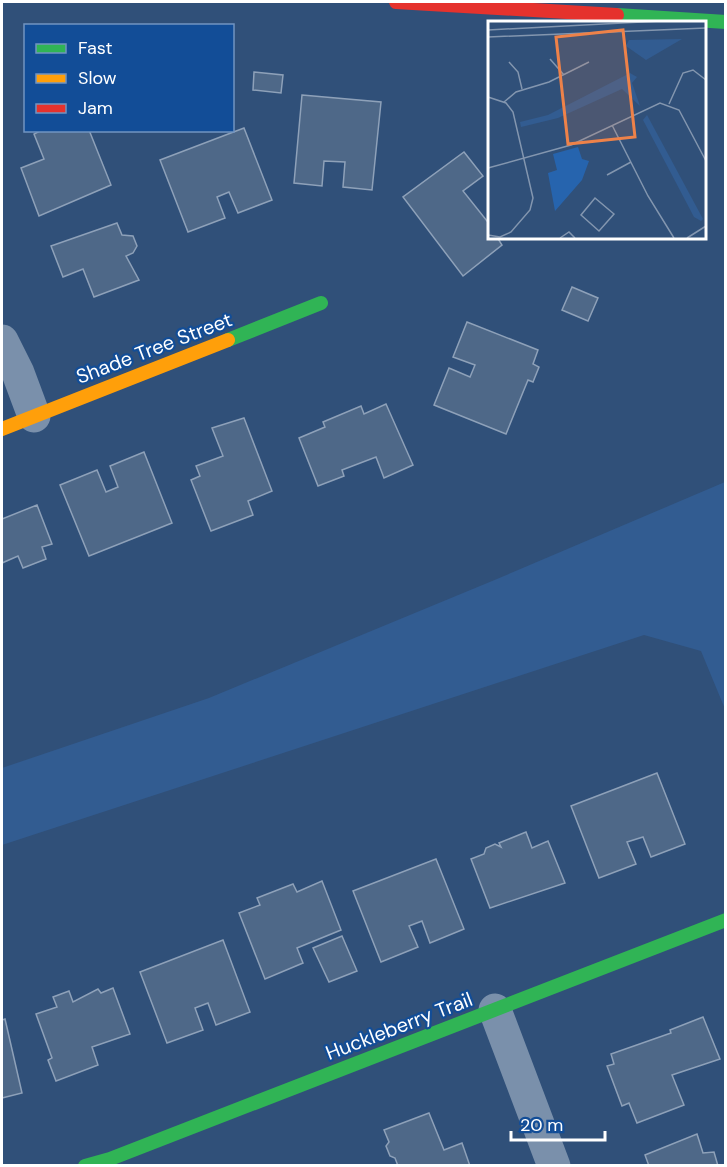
<svg xmlns="http://www.w3.org/2000/svg" width="727" height="1167" viewBox="0 0 727 1167" font-family="'DM Sans',sans-serif">
	<style>
		.water { fill: #325c91 }
		.building { fill: #4e6888; stroke: #8ea1b9; stroke-width: 1.5 }
		.lines { fill: none; stroke-linecap: round; stroke-linejoin: round }
		.street { stroke: #7a90ab; stroke-width: 33 }
		.fast { stroke: #30b455; stroke-width: 14 }
		.slow { stroke: #ff9f0a; stroke-width: 14 }
		.jam { stroke: #e5322d; stroke-width: 14 }
		.labels { text-anchor: middle; dominant-baseline: central; stroke-width: 4.5; stroke-linejoin: round; paint-order: stroke }
		.street-label { font-size: 20px; fill: #fff; stroke: #124d97 }
		.inset-road { fill: none; stroke: #8396af; stroke-width: 1.5 }
		.view { fill: #ee8249; fill-opacity: 0.15; stroke: #ee8249; stroke-width: 3 }
		.inset-edge { fill: none; stroke: #fff; stroke-width: 3 }
	</style>
	<rect width="100%" height="100%" fill="#305079"/>
	<polygon class="water" points="725,482 725,709 701,651 644,635 2,845 2,768 209,698 497,579"/>
	<g class="building">
		<polygon points="254,72 283,75 281,93 253,90"/>
		<polygon points="302,95 381,102 372,190 343,187 345,162 324,161 322,186 294,183"/>
		<polygon points="244,128 272,200 238,213 229,192 217,197 225,218 188,232 160,160"/>
		<polygon points="42,130 89,130 111,185 39,216 21,168 44,159 34,134"/>
		<polygon points="464,152 483,176 463,191 487,221 490,219 490,237 497,237 502,245 463,276 403,197"/>
		<polygon points="117,223 122,235 133,236 137,246 133,253 126,256 139,280 94,297 83,269 63,277 51,246"/>
		<polygon points="572,287 598,298 588,321 562,310"/>
		<polygon points="467,322 538,350 533,364 539,367 533,382 528,380 506,434 434,405 449,368 470,377 475,365 453,357"/>
		<polygon points="386,404 413,465 384,478 376,457 342,470 344,476 318,486 299,438 325,427 323,422 361,406 364,414"/>
		<polygon points="244,418 272,491 248,501 253,515 211,531 191,480 200,476 196,466 223,456 212,428"/>
		<polygon points="144,452 172,523 89,556 60,485 97,470 106,492 118,487 110,466"/>
		<polygon points="37,505 52,544 42,547 46,559 23,568 18,556 2,563 2,519"/>
		<polygon points="657,773 685,844 651,857 643,837 627,842 636,864 599,878 571,806"/>
		<polygon points="526,832 532,848 548,841 565,883 490,908 471,859 484,854 486,848 495,844 501,847 499,843"/>
		<polygon points="436,859 464,929 430,943 422,921 409,926 418,947 381,962 353,891"/>
		<polygon points="322,881 341,930 297,948 303,963 265,979 239,913 260,905 257,898 293,884 297,892"/>
		<polygon points="342,936 357,971 329,982 313,948"/>
		<polygon points="223,940 250,1012 216,1025 208,1003 195,1008 203,1030 167,1043 140,972"/>
		<polygon points="113,988 130,1034 92,1047 98,1065 56,1081 48,1060 52,1058 36,1014 57,1007 53,997 69,991 73,1002 98,989 101,993"/>
		<polygon points="703,1017 720,1059 672,1075 684,1105 637,1123 629,1103 622,1106 607,1066 614,1064 611,1054 671,1033 670,1030"/>
		<polygon points="5,1019 22,1093 2,1098 2,1020"/>
		<polygon points="429,1113 444,1150 462,1143 470,1166 398,1166 395,1158 390,1156 386,1146 389,1142 384,1130"/>
		<polygon points="697,1134 703,1153 714,1152 718,1166 649,1166 645,1155"/>
	</g>
	<g class="lines">
		<g class="street">
			<polyline points="2,341 18,373 34,416"/>
			<polyline points="495,1010 554,1166"/>
		</g>
		<g class="fast">
			<polyline points="617,15 726,22"/>
			<polyline points="228,340 321,303"/>
			<polyline points="85,1166 110,1159 726,920"/>
		</g>
		<polyline class="slow" points="2,429 228,340"/>
		<polyline class="jam" points="396,2 617,15"/>
	</g>
	<g class="labels">
		<g class="street-label">
			<text transform="translate(154 348) rotate(-21)">Shade Tree Street</text>
			<text transform="translate(399 1026) rotate(-21)">Huckleberry Trail</text>
		</g>
	</g>
	<g transform="translate(488 21)">
		<rect width="218" height="218" fill="#305079"/>
		<path d="M90,126L94,138L101,140L94,159L67,190L60,152L69,149L65,133Z" fill="#2664ae"/>
		<path d="M194,18L158,39L138,25L141,19ZM142,52L149,56L144,62L152,85L134,68L70,97L33,106L32,101L60,94ZM159,94L215,198L213,200L206,196L155,99Z" fill="#325c91"/>
		<path class="inset-road" d="M0,9L173,0M0,16L218,7M62,38L76,54M21,41L30,51L34,68M0,76L18,82L25,91L45,177L42,189L23,211L12,216L0,214M16,81L28,71L61,61L101,41M181,83L195,52L205,49L218,59M124,104L160,175L186,217M0,147L83,124L172,82L191,89L218,140M119,154L143,141M107,177L126,193L111,210L93,194ZM72,217L81,211L87,217M199,217L218,205"/>
		<path class="view" d="M135,9L147,116L80,123L68,16Z"/>
		<rect width="218" height="218" class="inset-edge"/>
	</g>
	<rect width="727" height="1167" fill="none" stroke="#ffffff" stroke-width="6"/>
	<rect x="24" y="24" width="210" height="108" fill="#124d97" stroke="#7194c1" stroke-width="1.5"/>
	<rect x="36" y="44" width="30" height="9" fill="#30b455" stroke="#7194c1" stroke-width="1.5"/>
	<text x="78" y="54" font-size="18" fill="#ffffff">Fast</text>
	<rect x="36" y="74" width="30" height="9" fill="#ff9f0a" stroke="#7194c1" stroke-width="1.5"/>
	<text x="78" y="84" font-size="18" fill="#ffffff">Slow</text>
	<rect x="36" y="104" width="30" height="9" fill="#e5322d" stroke="#7194c1" stroke-width="1.5"/>
	<text x="78" y="114" font-size="18" fill="#ffffff">Jam</text>
	<path d="M511 1131v9h94v-9" fill="none" stroke="#ffffff" stroke-width="3"/>
	<text x="520" y="1131" font-size="18" fill="#ffffff" stroke="#124d97" stroke-width="4.5" paint-order="stroke">20 m</text>
</svg>
